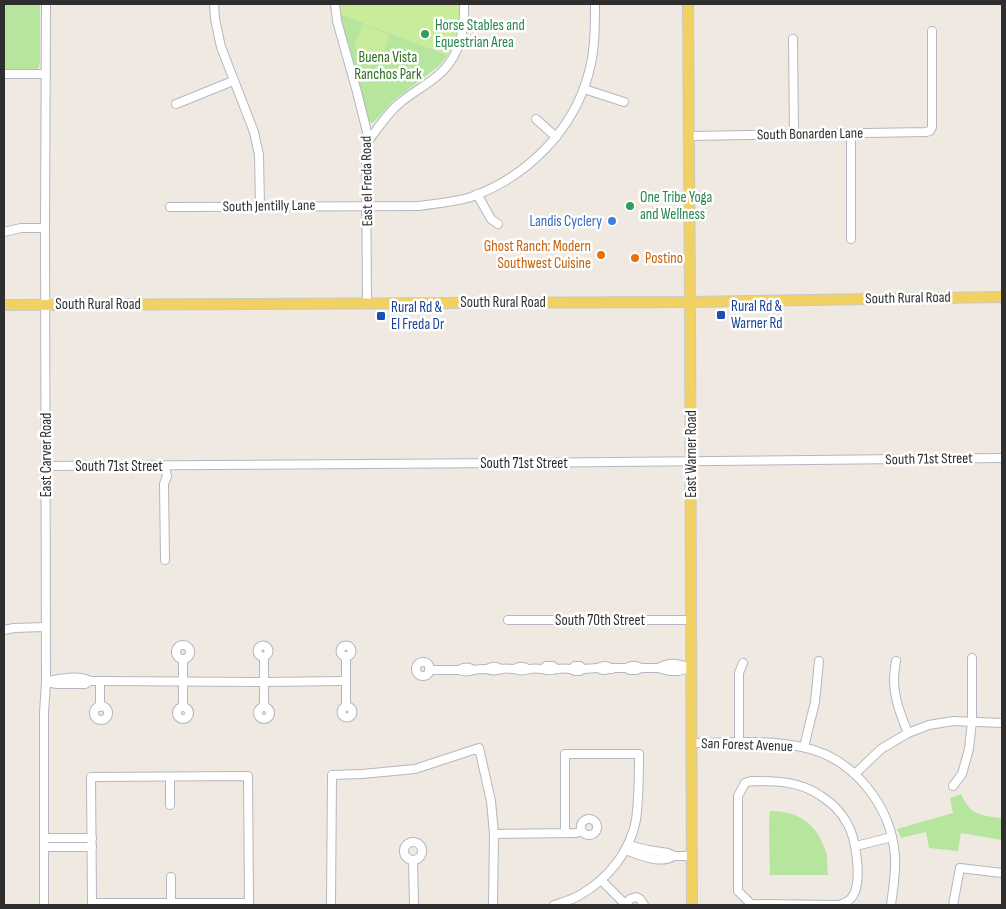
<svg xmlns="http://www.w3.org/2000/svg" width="1006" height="909" viewBox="0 0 1006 909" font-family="'Sofia Sans Condensed',sans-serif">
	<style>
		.green { fill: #b6e59e }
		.pitch { fill: #c9ec9a }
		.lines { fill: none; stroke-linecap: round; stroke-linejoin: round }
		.minor-casing { stroke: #b4b7c1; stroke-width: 10 }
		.major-casing { stroke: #c9c9c9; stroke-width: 12 }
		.minor { stroke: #fff; stroke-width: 8 }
		.major { stroke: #f2d163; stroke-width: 10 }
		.leisure-dot { fill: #2e9e5b; stroke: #fff; stroke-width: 2 }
		.shop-dot { fill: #3f7fe0; stroke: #fff; stroke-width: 2 }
		.food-dot { fill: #e8710a; stroke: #fff; stroke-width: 2 }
		.transit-dot { fill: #1a4fb4; stroke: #fff; stroke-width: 2 }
		.labels { text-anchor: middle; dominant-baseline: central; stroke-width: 5; stroke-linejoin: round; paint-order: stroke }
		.leisure-label { font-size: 15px; fill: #27864d; stroke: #fff; text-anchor: start }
		.park-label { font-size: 15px; fill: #2c6e1b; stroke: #fff }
		.street-label { font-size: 15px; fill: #2e2e2e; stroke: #fff }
		.shop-label { font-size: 15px; fill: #366cbe; stroke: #fff; text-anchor: end }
		.food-label { font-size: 15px; fill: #c56008; stroke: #fff; text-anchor: end }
		.transit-label { font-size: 15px; fill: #164399; stroke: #fff; text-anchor: start }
	</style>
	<rect width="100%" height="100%" fill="#efe9e1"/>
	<g class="green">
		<polygon points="4,4 40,4 40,62 39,67 37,69 4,69"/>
		<path d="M340,14L448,55L439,66L393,101L373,123L369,122C361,86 347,51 340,14Z"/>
		<path d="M961,794C970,815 981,816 1002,818V840L961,833L958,851L929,848L926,832L901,838L897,829L953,813L950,798Z"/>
		<path d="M770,811C799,811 817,824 826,852C828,859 827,868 828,875H770L769,825Z"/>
	</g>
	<g class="pitch">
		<polygon points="339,4 460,4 459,28 455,40 448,55 340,14"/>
		<polygon points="363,24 390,35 382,57 354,47"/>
	</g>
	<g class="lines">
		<g class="minor-casing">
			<g id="minor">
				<polyline points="214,4 215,19 221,47 254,132 259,155 260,206"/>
				<polyline points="335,4 337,21 357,92 369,140 366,155 367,303"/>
				<polyline points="793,39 794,134"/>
				<polyline points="4,74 45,74"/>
				<polyline points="584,89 624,102"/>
				<polyline points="176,104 233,81"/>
				<polyline points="536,119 556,137"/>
				<polyline points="851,134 851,239"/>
				<polyline points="689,136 926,132 930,131 932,127 932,31"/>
				<path d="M369,140C379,127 388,112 401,102C412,93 425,86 436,77C459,59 465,31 464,4"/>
				<polyline points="477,194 491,219 498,224"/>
				<path d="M170,207L418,206C436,204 454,202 471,197C527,177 574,130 589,72C595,50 595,27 595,4"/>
				<polyline points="4,232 21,228 45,228"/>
				<polyline points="46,466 513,463 1002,458"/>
				<polyline points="165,560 164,484 167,476 165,466"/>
				<polyline points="508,620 691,620"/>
				<polyline points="4,630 14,628 45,627"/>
				<circle cx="183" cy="652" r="7"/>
				<circle cx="263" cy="651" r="5.5"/>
				<circle cx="346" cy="651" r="5.5"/>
				<polyline points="346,656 346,706"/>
				<polyline points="264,657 264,707"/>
				<polyline points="183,659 183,706"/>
				<path d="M896,661C895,667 894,674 894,680C894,698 901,716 908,733"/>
				<circle cx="423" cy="669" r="7"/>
				<path d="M641,668C636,665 631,665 626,668L630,670H636L641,668H658L669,671H678L691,668"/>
				<path d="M658,668C671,661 678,664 691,668"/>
				<path d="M501,669C496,666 492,666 487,669C493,672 496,670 502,669C506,668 510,669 514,669"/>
				<path d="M528,669C523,666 519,666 514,669C521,672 524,670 530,669C534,668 538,669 543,669"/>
				<path d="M556,669L553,666H546L543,669C549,672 552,669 558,669C562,668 567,669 571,669"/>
				<polyline points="583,669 580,666 575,666 571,669 575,671 580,671 583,669 598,668"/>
				<path d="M612,669C607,665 603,665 598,668C605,672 607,669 614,668C618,668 622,668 626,668"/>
				<polyline points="429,670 459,670"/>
				<path d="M473,670C468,666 464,667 459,670C466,673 468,671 474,670C478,669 483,669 487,669"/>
				<path d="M48,681C59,678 80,675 90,681"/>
				<polyline points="100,681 100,707"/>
				<polyline points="46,682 57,684 85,684 90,681 100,681 264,682 346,681"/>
				<circle cx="347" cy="712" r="5.5"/>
				<circle cx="101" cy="713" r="7"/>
				<circle cx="183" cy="713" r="6"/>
				<circle cx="264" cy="713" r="6"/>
				<path d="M691,743C728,743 766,739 802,747C853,757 891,805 895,856C896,873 893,889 891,905"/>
				<polyline points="739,743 739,673 743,663"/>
				<polyline points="804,747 815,702 819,661"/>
				<polyline points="855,774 881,749 908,733 929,725 953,721 1002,723"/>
				<polygon points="248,776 249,903 92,903 91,777"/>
				<path d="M751,781C776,781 800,781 821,796C832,803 841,812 847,823C856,838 863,883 852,897C849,902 844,903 839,905L751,904L738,891V796L745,783Z"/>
				<polyline points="953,786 962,774 969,749 972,721 972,658"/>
				<polyline points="170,805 170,777"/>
				<circle cx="589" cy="827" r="8"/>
				<polyline points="494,834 576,833 582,831"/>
				<polyline points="44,838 92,838"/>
				<circle cx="413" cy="851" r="9"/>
				<polyline points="628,845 648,850 668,853 674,856 692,856"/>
				<polyline points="856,846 892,837"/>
				<polyline points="44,847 92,847"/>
				<path d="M625,850C640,855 660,865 674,856"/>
				<polyline points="413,860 414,905"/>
				<polyline points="171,877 171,903"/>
				<polyline points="601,880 622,901 627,903"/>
				<polyline points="44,905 44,713 46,682 45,228 46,4"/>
				<polyline points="331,905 332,775 362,774 415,769 479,748 491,801 494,834 493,905"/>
				<path d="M554,905C563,902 572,900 580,895C608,879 630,852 636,820C639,798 639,775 639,754H565V833"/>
				<polyline points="626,905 630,899 636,897 640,899 644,905"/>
				<polyline points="953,905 960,868 1002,873"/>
			</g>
		</g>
		<g class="major-casing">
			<g id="major">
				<polyline points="688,4 690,302 692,905"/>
				<polyline points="4,305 690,302 1002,297"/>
			</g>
		</g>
		<use href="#minor" class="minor"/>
		<use href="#major" class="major"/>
	</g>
	<g class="leisure-dot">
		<circle cx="425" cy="34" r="5"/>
		<circle cx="630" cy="206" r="5"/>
	</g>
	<circle class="shop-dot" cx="612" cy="221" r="5"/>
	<g class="food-dot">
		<circle cx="601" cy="255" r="5"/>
		<circle cx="635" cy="258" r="5"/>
	</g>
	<g class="transit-dot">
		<rect x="716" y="310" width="10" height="10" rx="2.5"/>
		<rect x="376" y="311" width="10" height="10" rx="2.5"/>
	</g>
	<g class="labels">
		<g class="leisure-label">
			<text x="435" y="25">Horse Stables and<tspan x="435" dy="17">Equestrian Area</tspan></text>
			<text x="640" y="197">One Tribe Yoga<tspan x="640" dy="17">and Wellness</tspan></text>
		</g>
		<g class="park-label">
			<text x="388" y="57">Buena Vista<tspan x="388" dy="17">Ranchos Park</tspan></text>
		</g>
		<g class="street-label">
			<text transform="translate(810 134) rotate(-1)">South Bonarden Lane</text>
			<text transform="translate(367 181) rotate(-91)">East el Freda Road</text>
			<text transform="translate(269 206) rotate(-1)">South Jentilly Lane</text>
			<text transform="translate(908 298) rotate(-1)">South Rural Road</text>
			<text x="503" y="302">South Rural Road</text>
			<text x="98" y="304">South Rural Road</text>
			<text transform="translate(691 454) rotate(-90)">East Warner Road</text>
			<text transform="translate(46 455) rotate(-90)">East Carver Road</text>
			<text transform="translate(929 459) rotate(-1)">South 71st Street</text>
			<text x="524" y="463">South 71st Street</text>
			<text x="119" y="466">South 71st Street</text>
			<text x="600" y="620">South 70th Street</text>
			<text transform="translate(747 745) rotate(2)">San Forest Avenue</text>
		</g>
		<g class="shop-label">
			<text x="602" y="221">Landis Cyclery</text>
		</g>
		<g class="food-label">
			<text x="591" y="246">Ghost Ranch: Modern<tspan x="591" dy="17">Southwest Cuisine</tspan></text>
			<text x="645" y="258" text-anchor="start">Postino</text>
		</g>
		<g class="transit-label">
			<text x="731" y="306">Rural Rd &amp;<tspan x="731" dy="17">Warner Rd</tspan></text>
			<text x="391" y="307">Rural Rd &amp;<tspan x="391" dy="17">El Freda Dr</tspan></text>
		</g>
	</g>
	<rect width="1006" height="909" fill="none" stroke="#2e2e2e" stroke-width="10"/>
</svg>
